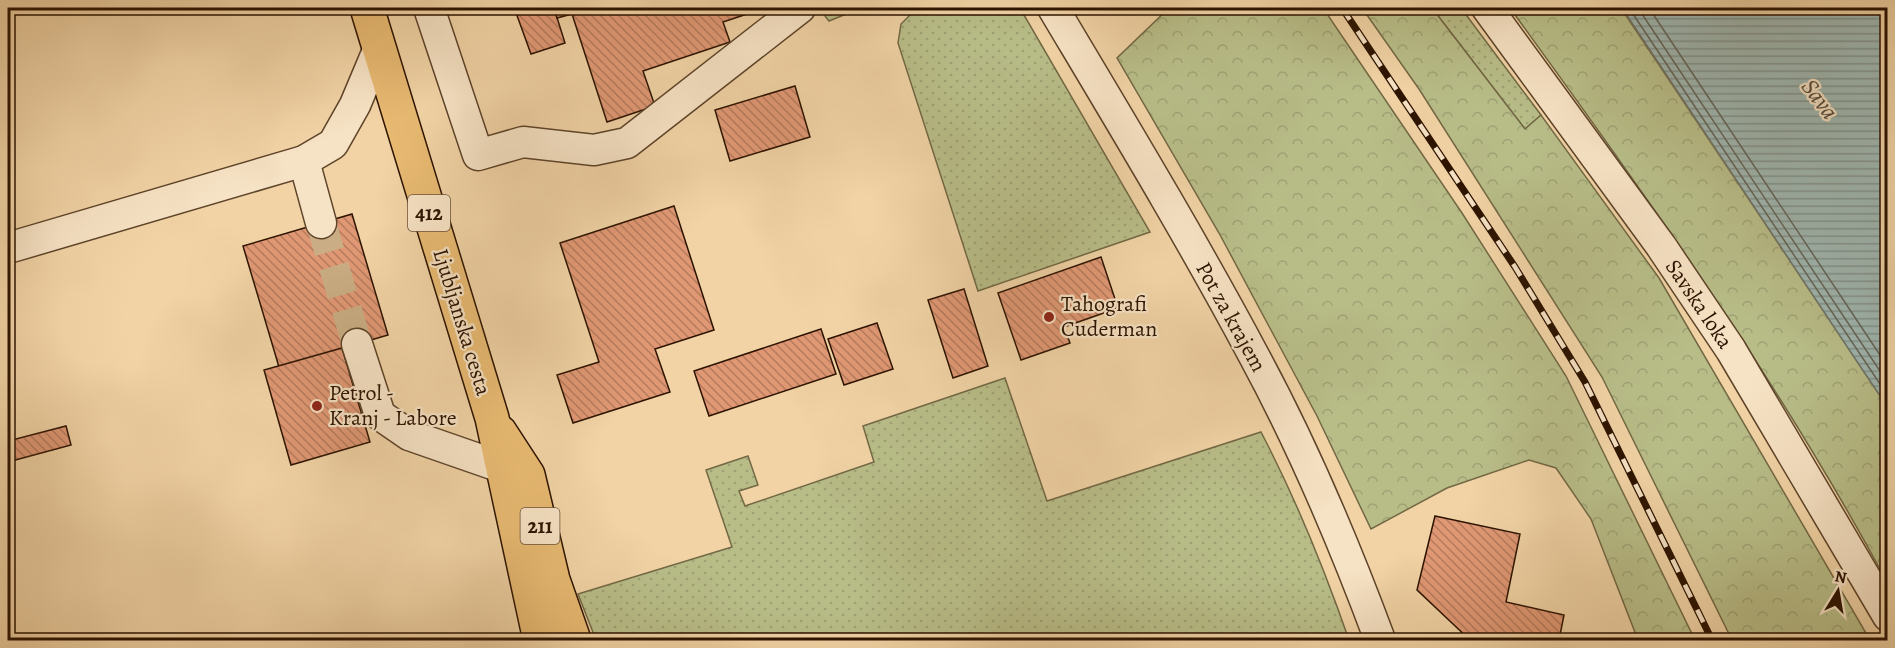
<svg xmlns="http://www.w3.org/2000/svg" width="1895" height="648" viewBox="0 0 1895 648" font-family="Alegreya,serif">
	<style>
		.grass { fill: url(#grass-dots); stroke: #726844; stroke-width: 1.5 }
		.forest { fill: url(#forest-crowns); stroke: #726844; stroke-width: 1.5 }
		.water { fill: url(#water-rules); stroke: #70756a; stroke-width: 1.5 }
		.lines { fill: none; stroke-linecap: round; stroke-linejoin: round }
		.shore { stroke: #656458; stroke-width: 1.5 }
		.building { fill: url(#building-back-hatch); stroke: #2c1300; stroke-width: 1.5 }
		.minor-tunnel { stroke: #caad84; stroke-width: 30; stroke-dasharray: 30 15; stroke-linecap: butt }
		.minor-casing { stroke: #5d4329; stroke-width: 33 }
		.major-casing { stroke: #2c1300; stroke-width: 36 }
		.minor { stroke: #f6e2c4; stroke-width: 30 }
		.major { stroke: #e8ba72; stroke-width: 33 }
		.rail-casing { stroke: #2c1300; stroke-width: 7 }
		.rail { stroke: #f6e2c4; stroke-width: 4.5; stroke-dasharray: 14; stroke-linecap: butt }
		.poi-dot { fill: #8f2418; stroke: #f6e2c4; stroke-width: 2 }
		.labels { text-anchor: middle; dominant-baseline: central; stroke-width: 4.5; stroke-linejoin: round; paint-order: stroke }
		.shield { fill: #f6e2c4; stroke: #69513b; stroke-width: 1.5 }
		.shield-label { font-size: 21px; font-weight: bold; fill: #2c1300 }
		.poi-label { font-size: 22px; fill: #2c1300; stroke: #f6e2c4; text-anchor: start }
		.street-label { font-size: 22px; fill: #2c1300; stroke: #f6e2c4 }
		.water-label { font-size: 24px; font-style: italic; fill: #544c3e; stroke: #f6e2c4 }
	</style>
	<defs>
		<pattern id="grass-dots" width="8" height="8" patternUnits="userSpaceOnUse" patternTransform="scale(1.5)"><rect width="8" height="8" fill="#b8bd88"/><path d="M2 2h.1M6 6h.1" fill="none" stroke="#9ea274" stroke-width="1.8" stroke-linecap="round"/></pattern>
		<pattern id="forest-crowns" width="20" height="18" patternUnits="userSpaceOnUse" patternTransform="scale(1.5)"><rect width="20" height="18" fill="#b8bd88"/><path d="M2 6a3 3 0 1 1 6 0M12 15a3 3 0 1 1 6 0" fill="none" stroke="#9ea274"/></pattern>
		<pattern id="water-rules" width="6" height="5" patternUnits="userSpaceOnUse" patternTransform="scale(1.5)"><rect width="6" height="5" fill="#9eb6b0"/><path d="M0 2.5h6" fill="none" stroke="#81938d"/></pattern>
		<pattern id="building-back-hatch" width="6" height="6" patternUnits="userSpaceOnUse" patternTransform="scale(1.5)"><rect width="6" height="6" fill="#e09874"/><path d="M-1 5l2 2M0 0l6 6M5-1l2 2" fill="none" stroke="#b67b5d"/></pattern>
	</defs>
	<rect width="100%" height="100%" fill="#f1d3a5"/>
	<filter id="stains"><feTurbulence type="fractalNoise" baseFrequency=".00333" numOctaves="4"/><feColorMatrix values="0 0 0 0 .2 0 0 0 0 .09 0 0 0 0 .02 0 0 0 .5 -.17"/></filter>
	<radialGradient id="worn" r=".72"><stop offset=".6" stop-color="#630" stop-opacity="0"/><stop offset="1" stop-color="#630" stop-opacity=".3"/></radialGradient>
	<g class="grass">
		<polygon points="831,8 861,8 829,21 825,16"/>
		<polygon points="917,8 1020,8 1150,232 978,291 898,43 901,24"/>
		<polygon points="1432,8 1461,8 1541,115 1525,129"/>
		<path d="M1005,378L1047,501L1261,432C1296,499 1324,568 1349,640H596L578,594L732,547L706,470L748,456L758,485L739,491L745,506L874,462L863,426Z"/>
	</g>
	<g class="forest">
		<polygon points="1169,8 1323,8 1462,213 1566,376 1695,640 1638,640 1591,519 1556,468 1529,460 1447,488 1371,529 1317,416 1219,233 1117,58"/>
		<polygon points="1362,8 1432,8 1525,129 1541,115 1659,278 1870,640 1732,640 1602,377 1419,89"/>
		<path d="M1510,8H1621L1887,406V582C1778,379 1645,194 1510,8Z"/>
	</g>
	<polygon class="water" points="1622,8 1887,8 1887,406 1862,369"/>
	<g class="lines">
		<g class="shore">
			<polyline points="1629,8 1888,396"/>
			<polyline points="1638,8 1888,383"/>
			<polyline points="1649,8 1888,367"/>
		</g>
	</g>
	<g class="building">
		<polygon points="522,8 554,8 565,43 531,54 515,10"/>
		<polygon points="554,8 751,8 753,12 723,22 730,42 643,71 655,106 607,122 572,14 557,18"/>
		<polygon points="795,86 810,137 730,161 715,110"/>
		<polygon points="674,206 714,330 655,349 670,392 573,423 557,375 599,362 560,243"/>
		<polygon points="352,214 388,335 279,367 243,246"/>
		<polygon points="1101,257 1118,308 1064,327 1070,343 1021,360 998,293"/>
		<polygon points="964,289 988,366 953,378 928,300"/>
		<polygon points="877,323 893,369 844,385 828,339"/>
		<polygon points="821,329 836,374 709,416 694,371"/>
		<polygon points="342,348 370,442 291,465 264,370"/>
		<polygon points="66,426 71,445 8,462 8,441"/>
		<polygon points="1435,516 1520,534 1506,602 1564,615 1559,640 1470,640 1417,590"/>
	</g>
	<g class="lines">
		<polyline class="minor-tunnel" points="321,223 357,344"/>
		<g class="minor-casing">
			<g id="minor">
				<polyline points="429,8 478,155 523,142 594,150 627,143 800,8"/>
				<path d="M1053,8C1121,122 1190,236 1253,354C1303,446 1344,543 1380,640"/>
				<polyline points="1487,8 1661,246 1731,350 1888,616"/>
				<polyline points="304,161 321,223"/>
				<polyline points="8,248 304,161 333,144 355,105 379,48"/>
				<polyline points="357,344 380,415 409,435 501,467"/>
			</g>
		</g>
		<g class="major-casing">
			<g id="major">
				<polyline points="367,8 492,418 540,640"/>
				<polyline points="500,432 528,475 553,580 574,640"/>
			</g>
		</g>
		<use href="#minor" class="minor"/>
		<use href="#major" class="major"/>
		<g class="rail-casing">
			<polyline id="rail" points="1342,8 1515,267 1585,382 1712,640"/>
		</g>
		<use href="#rail" class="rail"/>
	</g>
	<g class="poi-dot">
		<circle cx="1049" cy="317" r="6"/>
		<circle cx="317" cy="406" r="6"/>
	</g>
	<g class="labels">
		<g class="shield">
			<rect x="408" y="195" width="42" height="36" rx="4.5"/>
			<rect x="520.5" y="508" width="39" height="36" rx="4.5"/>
		</g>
		<g class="shield-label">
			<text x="429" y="213">412</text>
			<text x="540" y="526">211</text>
		</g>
		<g class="poi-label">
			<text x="1061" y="304">Tahografi<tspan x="1061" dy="25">Cuderman</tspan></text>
			<text x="329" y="393">Petrol -<tspan x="329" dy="25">Kranj - Labore</tspan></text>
		</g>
		<g class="street-label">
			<text transform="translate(1699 304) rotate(56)">Savska loka</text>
			<text transform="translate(1231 317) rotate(61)">Pot za krajem</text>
			<text transform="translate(462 322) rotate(73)">Ljubljanska cesta</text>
		</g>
		<g class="water-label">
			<text transform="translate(1820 99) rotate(53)">Sava</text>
		</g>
	</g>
	<rect width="1895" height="648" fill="none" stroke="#f1d3a5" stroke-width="30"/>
	<rect x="9" y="9" width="1877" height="630" fill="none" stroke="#2c1300" stroke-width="3"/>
	<rect x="15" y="15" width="1865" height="618" fill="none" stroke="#2c1300" stroke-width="1.5"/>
	<g transform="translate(1838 591) rotate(11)" stroke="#f6e2c4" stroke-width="4.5" paint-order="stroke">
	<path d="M0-4.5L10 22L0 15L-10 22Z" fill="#2c1300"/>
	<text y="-9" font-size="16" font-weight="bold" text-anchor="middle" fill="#2c1300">N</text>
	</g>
	<rect width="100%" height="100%" filter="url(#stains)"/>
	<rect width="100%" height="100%" fill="url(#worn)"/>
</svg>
